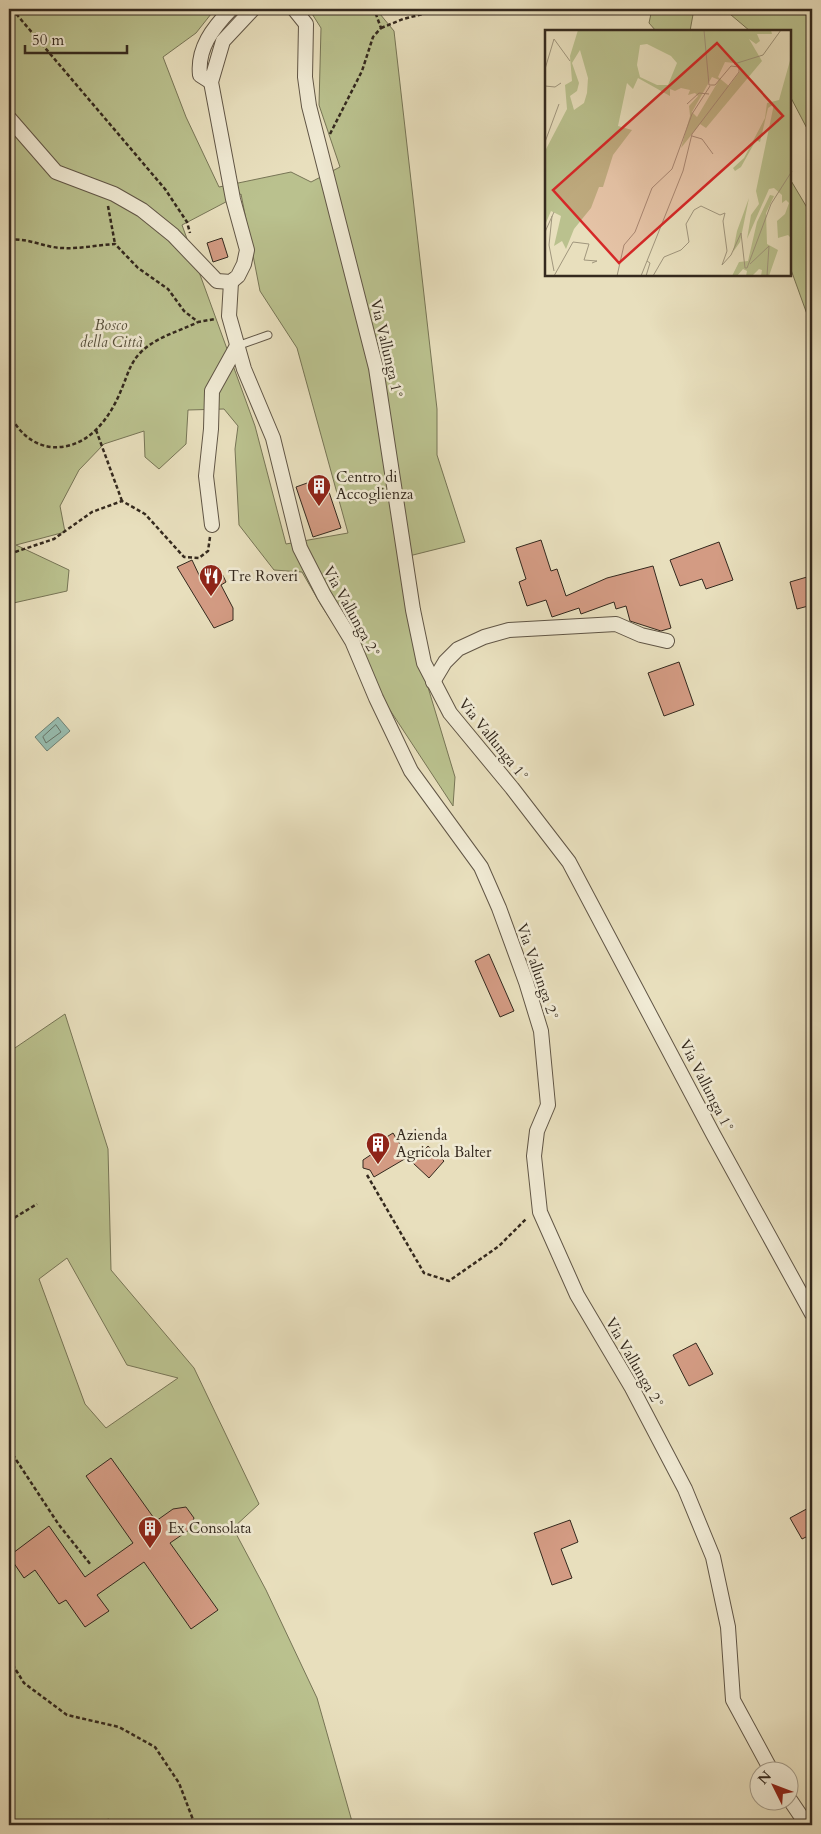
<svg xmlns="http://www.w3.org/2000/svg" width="821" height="1834" viewBox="0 0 821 1834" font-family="Cardo,serif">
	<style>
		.green { fill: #bac18e; stroke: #777556; fill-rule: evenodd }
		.water { fill: #97bdb0; stroke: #6f8276 }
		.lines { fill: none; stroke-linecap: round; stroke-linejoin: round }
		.shore { stroke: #667367; stroke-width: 1 }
		.building { fill: #d39b83; stroke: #34291e }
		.lane-casing { stroke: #615646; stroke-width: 9 }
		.street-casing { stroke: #615646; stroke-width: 16 }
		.path { stroke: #34291e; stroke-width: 2.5; stroke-dasharray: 4 2.5; stroke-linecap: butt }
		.lane { stroke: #f0ead4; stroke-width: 7 }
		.street { stroke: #f0ead4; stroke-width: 14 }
		.labels { text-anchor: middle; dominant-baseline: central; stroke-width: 5; stroke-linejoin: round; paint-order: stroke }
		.park-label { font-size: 15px; font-style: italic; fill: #564f3a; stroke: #f0ead4 }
		.street-label { font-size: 15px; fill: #34291e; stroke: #f0ead4 }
		.poi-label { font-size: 15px; fill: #34291e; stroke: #f0ead4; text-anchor: start }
		.inset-road { fill: none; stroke: #a0967d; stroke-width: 1 }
		.view { fill: #d62828; fill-opacity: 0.15; stroke: #d62828; stroke-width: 2.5 }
		.inset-edge { fill: none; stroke: #34291e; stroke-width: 2.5 }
	</style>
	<rect width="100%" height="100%" fill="#e8dfbd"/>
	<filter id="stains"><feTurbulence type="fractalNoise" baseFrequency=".004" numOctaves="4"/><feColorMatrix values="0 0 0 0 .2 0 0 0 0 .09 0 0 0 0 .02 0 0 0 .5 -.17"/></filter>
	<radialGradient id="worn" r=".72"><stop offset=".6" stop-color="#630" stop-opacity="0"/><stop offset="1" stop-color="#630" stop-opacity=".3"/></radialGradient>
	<g class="green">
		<path d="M9,9H215L196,33L163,57L186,117L219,187L291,172L311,182L340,167L319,105L321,28L309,9H380V14L394,31L437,409V455L465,542L401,558L421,664L455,777L453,806L321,605L302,572L274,570L239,525L235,449L238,426L224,409L188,410L186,444L159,469L145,457L144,431L104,444L79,470L60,506L65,532L16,545L69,570L67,591L9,604ZM241,194L260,291L297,348L348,533L286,544L255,426L182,225Z"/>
		<polygon points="652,9 694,9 690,31 656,31 649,23"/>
		<polygon points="724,9 812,9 812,138 790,96 790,31 750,31"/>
		<polygon points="790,179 812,216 812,328 790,267"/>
		<path d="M65,1014L108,1149L111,1270L194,1368L259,1504L233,1528L266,1590L317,1698L353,1825H9V1052ZM67,1258L127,1365L178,1378L106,1428L85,1404L39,1279Z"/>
	</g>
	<polygon class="water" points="58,717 70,731 47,751 35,737"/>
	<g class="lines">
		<polygon class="shore" points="56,725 61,732 46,743 43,737"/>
	</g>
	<g class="building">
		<polygon points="222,238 228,257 213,262 207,243"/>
		<polygon points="324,477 341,528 313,537 296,487"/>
		<polygon points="541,540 551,571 557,569 566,596 607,578 653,566 671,628 661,631 630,621 626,606 616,609 614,602 581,614 579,608 552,617 546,600 527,606 519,582 526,579 516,548"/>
		<polygon points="719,542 733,580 706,589 702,579 680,586 670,560"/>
		<polygon points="192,560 200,577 219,567 226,582 221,585 233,608 233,620 214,628 177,567"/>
		<polygon points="807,577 812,593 812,605 797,609 790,582"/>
		<polygon points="679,662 694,705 664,716 648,673"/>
		<polygon points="489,954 514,1011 500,1017 475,961"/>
		<polygon points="393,1133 408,1157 374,1177 370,1170 363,1168 363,1160 372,1154 369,1148"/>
		<polygon points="428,1146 444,1161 429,1178 413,1163"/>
		<polygon points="696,1343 713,1374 689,1386 673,1355"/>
		<polygon points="111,1458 156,1521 173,1509 186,1507 194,1518 189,1530 170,1543 218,1610 191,1629 144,1562 97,1595 109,1611 85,1627 66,1600 59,1604 35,1570 24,1578 9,1556 49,1526 85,1577 133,1543 86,1476"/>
		<polygon points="812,1506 812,1534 802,1539 790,1518"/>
		<polygon points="570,1520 578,1542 561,1549 572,1578 552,1585 534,1533"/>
	</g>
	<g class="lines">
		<g class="lane-casing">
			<polyline id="lane" points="237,346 268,335"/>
		</g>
		<g class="street-casing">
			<g id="street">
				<polyline points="294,9 306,24 305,77 309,106 376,368 413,610 424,663 450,713 512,788 569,862 713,1134 812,1314"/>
				<path d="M211,82L200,75C197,48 213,28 231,9"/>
				<polyline points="9,118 56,172 114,194 142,210 173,235 217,281 231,282 238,276 244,264 247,250 233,199 211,82 223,41 253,9"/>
				<polyline points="231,282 229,316 244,369 273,438 300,548 324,595 352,641 376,698 411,771 481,867 499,908 526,982 541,1031 548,1105 537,1131 534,1156 540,1212 577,1295 632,1388 685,1489 713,1557 728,1627 733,1700 772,1772"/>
				<polyline points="212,525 206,476 211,429 212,391 237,346"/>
				<polyline points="433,682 445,662 458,649 484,637 509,630 616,624 641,635 667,641"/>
				<polyline points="788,1797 807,1825"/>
			</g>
		</g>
		<g class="path">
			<polyline points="12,9 165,189 187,222 190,233"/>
			<polyline points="381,28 403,19 443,9"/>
			<polyline points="330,134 362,71 373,37 381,28 374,9"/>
			<polyline points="108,206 115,244"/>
			<path d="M9,240C27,237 45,248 63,248C80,249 98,245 115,244L138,268L168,289L184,311L198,322L215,319"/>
			<path d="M9,413C18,431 30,444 51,447C87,450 110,419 122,388C128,374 130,363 141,352C158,336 178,332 198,322"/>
			<polyline points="96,430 122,501"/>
			<polyline points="9,554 54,539 92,512 122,501 145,514 184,557 199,558 208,551 210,537"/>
			<polyline points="367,1175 424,1273 449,1281 499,1246 527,1218"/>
			<polyline points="9,1221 37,1204"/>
			<polyline points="9,1449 59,1525 91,1565"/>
			<polyline points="9,1659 24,1683 67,1715 119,1727 155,1747 179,1783 195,1825"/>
			<polyline points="101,1825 108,1820 126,1825"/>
		</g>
		<use href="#lane" class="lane"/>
		<use href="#street" class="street"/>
	</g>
	<defs>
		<g id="building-pin" transform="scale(1.25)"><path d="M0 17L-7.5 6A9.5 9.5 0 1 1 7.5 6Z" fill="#8f2418" stroke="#f0ead4"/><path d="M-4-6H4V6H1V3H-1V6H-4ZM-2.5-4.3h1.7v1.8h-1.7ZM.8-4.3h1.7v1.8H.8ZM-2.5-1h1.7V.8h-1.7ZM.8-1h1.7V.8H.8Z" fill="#fff"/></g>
		<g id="restaurant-pin" transform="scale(1.25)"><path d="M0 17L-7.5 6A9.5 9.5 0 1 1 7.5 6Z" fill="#8f2418" stroke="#f0ead4"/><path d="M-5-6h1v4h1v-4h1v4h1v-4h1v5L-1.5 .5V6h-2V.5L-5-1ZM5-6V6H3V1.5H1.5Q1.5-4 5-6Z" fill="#fff"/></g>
	</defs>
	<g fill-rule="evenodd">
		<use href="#building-pin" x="319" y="486"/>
		<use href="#restaurant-pin" x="211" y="576"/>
		<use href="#building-pin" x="378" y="1144"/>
		<use href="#building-pin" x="150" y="1528"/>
	</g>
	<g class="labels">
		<g class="park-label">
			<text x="111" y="325">Bosco<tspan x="111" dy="17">della Città</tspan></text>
		</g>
		<g class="street-label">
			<text transform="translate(387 349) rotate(77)">Via Vallunga 1°</text>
			<text transform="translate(352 612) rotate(61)">Via Vallunga 2°</text>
			<text transform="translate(494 740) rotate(51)">Via Vallunga 1°</text>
			<text transform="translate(538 972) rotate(71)">Via Vallunga 2°</text>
			<text transform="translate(707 1086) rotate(63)">Via Vallunga 1°</text>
			<text transform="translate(635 1363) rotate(60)">Via Vallunga 2°</text>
		</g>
		<g class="poi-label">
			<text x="336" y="477">Centro di<tspan x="336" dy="17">Accoglienza</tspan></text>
			<text x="228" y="576">Tre Roveri</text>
			<text x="396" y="1135">Azienda<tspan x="396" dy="17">Agricola Balter</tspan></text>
			<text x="168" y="1528">Ex Consolata</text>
		</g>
	</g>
	<g transform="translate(545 30)">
		<rect width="246" height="246" fill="#e8dfbd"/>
		<path d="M33,0H226L227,4H212L215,11L211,14L204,9L217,31L161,98L155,94L136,118L145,86L144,76L153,66L150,63L143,65L145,60L136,58L130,61L125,59V66L93,48L88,59L82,53L73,96L87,100L68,125L58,157H54L46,178L29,199L21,219L17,211L9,216L16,186L6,181L0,195V121L22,79L20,55L27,51L25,26ZM102,14L126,26L132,33L123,55H112L95,47L92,35L95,15ZM35,20L43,48L42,63L39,73L29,80L25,66L32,61L34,53L27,33ZM180,32L189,33L196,40L184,56L173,47ZM167,47L174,50L152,87L147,82ZM246,27V208L243,205L233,208L232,191L240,184L244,173L241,170L237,173V165L229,158L224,159L202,209L206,185L214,174L211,161L229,74L223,78L215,112L211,110L196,137L190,141L188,138L199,128L209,109L220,88L222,73L234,70ZM225,165L229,166L221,183L222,214L233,220L224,246H216L217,240L214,239L207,246H201L202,241L198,239L192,246H187L194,232L203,231L212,192ZM204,168L195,212L188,222L192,201Z" fill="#bac18e" fill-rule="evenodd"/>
		<path class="inset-road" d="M189,34L218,25L236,0M0,39L9,9L25,31M0,56L10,57L16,53M142,74L154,63L164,64M147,106L157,109L168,124M0,112L14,74M7,186L4,215L9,241M0,202L9,182M205,234L224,216L222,246M9,246L28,212L44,214L39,230L52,231L47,233M72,246L79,215L90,202L107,158L127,139L147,84L165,56M96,246L138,141L147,104L194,42V37L186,36L170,55H164L159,0M101,246L105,233L102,231M108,246L119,227L136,220L144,212L141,194L149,180L156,176L175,185L180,183L178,191L182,221L177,235L186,225L196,203L200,238H202L226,174L247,141"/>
		<path class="view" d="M172,13L238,86L74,233L8,160Z"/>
		<rect width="246" height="246" class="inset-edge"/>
	</g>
	<rect width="821" height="1834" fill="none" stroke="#e8dfbd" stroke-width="30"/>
	<rect x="10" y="10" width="801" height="1814" fill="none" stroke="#34291e" stroke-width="2.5"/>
	<rect x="15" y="15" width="791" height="1804" fill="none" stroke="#34291e"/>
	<g transform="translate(774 1786) rotate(312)"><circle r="24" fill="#f0ead4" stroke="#a59d8b"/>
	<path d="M0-4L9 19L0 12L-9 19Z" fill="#8f2418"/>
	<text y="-8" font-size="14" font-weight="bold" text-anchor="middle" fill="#34291e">N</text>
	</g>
	<path d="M25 45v8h102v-8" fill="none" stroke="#34291e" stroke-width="2.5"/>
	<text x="32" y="45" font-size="15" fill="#34291e" stroke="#f0ead4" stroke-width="4" paint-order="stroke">50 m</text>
	<rect width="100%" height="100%" filter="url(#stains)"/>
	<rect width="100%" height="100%" fill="url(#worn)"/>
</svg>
